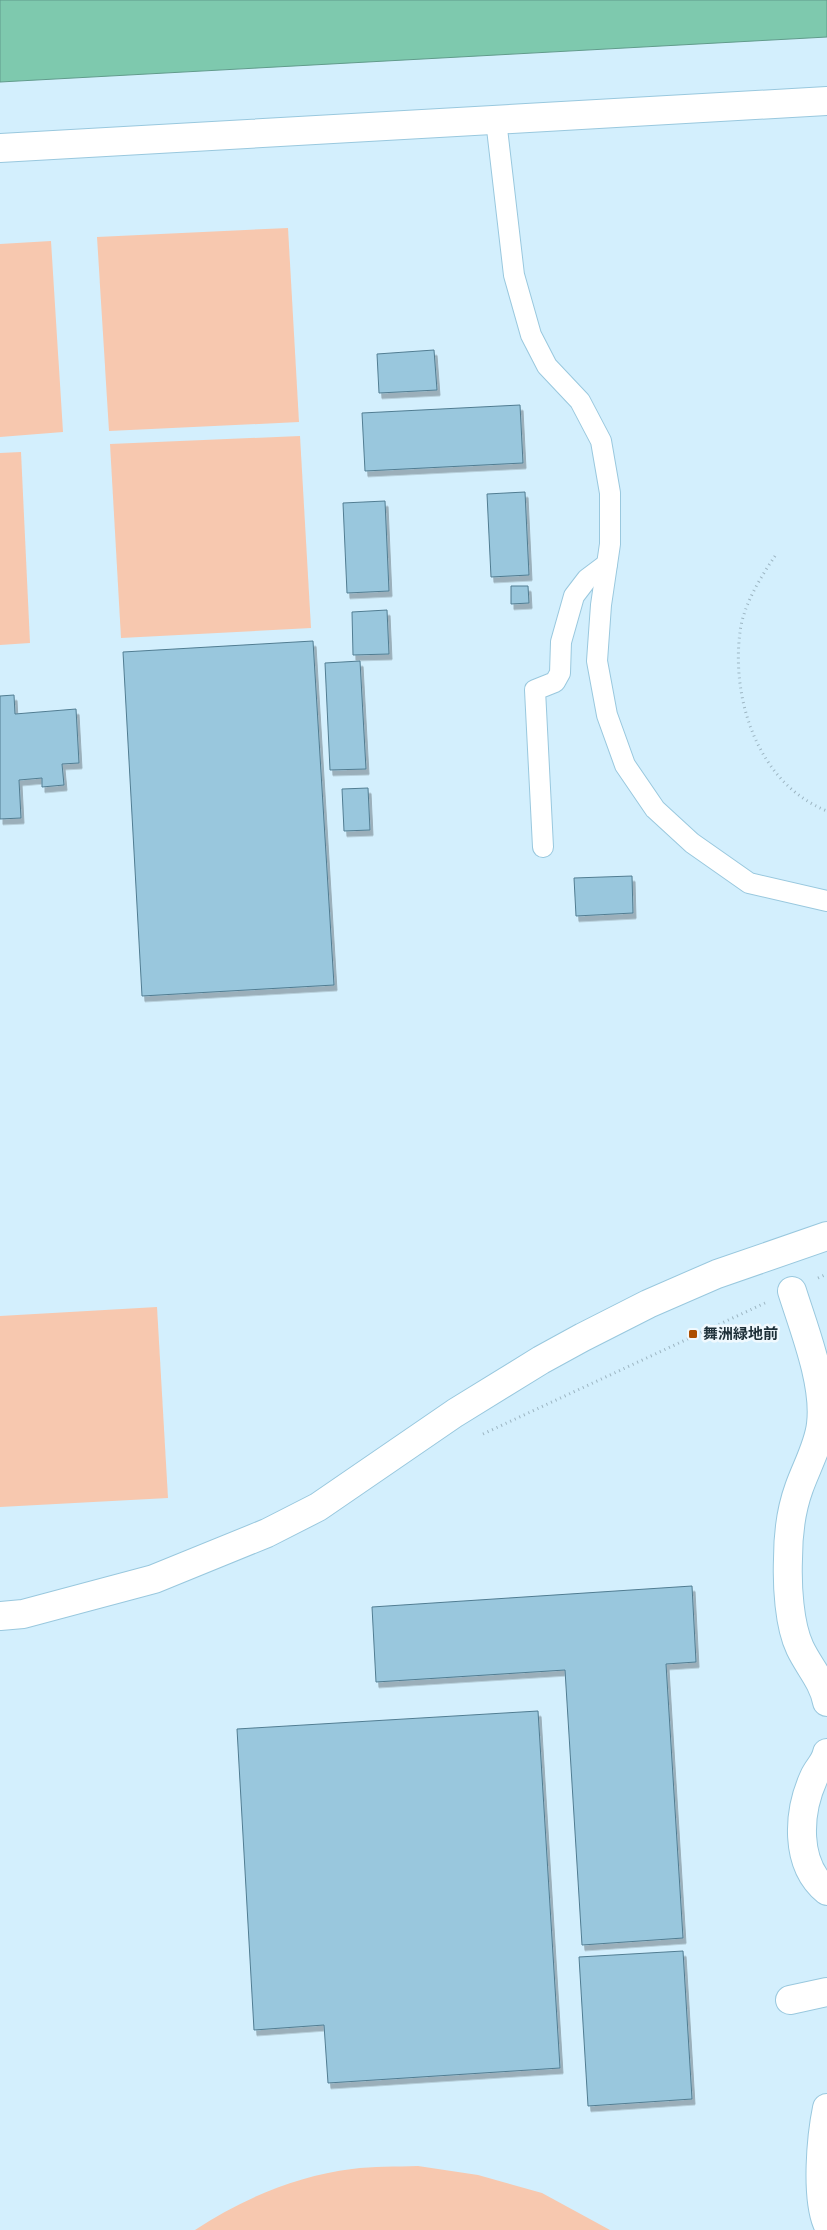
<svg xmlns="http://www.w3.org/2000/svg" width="827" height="2230" viewBox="0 0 827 2230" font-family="'DM Sans','Noto Sans JP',sans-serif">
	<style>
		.green { fill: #f7c8af }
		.water { fill: #7ec9ae; stroke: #619b8b }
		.building { fill: #99c7dd; stroke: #517d92; filter: url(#shadow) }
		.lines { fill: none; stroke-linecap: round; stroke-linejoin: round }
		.service-casing { stroke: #99c8de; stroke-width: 22 }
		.pedestrian-casing { stroke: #99c8de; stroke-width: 30 }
		.tertiary-casing { stroke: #99c8de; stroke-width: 30 }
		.path { stroke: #9cb5c2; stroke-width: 3; stroke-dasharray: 1 4; stroke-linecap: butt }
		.service { stroke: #fff; stroke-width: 20 }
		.pedestrian { stroke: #fff; stroke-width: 28 }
		.tertiary { stroke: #fff; stroke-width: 28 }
		.poi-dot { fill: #ad4e00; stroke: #f0f9fe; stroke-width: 2 }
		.labels { text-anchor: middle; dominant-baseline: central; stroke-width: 5; stroke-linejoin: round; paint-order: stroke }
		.poi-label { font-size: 15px; font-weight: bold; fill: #1d2f38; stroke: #f0f9fe; text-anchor: start }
	</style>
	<defs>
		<filter id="shadow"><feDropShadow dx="3" dy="5.5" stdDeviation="0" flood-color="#0004"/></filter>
	</defs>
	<rect width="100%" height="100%" fill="#d3effd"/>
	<g class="green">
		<polygon points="288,228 299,422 109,431 97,237"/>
		<polygon points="51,241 63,432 0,437 0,244"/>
		<polygon points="300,436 311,628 121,638 110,444"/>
		<polygon points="21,452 30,643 0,645 0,453"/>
		<polygon points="157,1307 168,1498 0,1507 0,1316"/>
		<path d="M418,2166L478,2175L542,2193L610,2230H195C242,2199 296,2176 352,2169C373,2166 396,2167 418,2166Z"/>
	</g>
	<polygon class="water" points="0,0 827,0 827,37 0,82"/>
	<g class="building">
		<polygon points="434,350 437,390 379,393 377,354"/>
		<polygon points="520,405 523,463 365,471 362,413"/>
		<polygon points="525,492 529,575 491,577 487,494"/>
		<polygon points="385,501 389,591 347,593 343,503"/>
		<polygon points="511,586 528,586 529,603 511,604"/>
		<polygon points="387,610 389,654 353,655 352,612"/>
		<polygon points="313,641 334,985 142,996 123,652"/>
		<polygon points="360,661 366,769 330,770 325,663"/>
		<polygon points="14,695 15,714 76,709 79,763 62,764 64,785 42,787 42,778 19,780 21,818 0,819 0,696"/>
		<polygon points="368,788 370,830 344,831 342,789"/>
		<polygon points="632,876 633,913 576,916 574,878"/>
		<polygon points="692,1586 696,1662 666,1664 683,1938 582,1945 565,1670 376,1682 372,1607"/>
		<polygon points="538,1711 560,2068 328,2083 324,2025 254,2030 237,1729"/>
		<polygon points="683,1951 692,2099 588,2106 579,1957"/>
	</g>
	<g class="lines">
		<g class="service-casing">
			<g id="service">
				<polyline points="496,120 514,275 531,335 547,366 580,401 601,441 610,493 610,544 601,605 597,661 607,715 625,765 655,809 692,843 749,883 827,901"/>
				<polyline points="543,847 535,690 555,682 560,673 561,642 574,596 587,579 607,564"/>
			</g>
		</g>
		<g class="pedestrian-casing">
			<g id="pedestrian">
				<polyline points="0,148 827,101"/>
				<path d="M792,1291C804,1329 826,1384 821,1424C819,1445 806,1468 799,1488C791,1510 788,1536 788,1559C787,1585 789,1625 800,1648C809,1667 823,1681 827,1702"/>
				<path d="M827,1753C825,1763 818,1768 814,1777C798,1812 794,1864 827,1891"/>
				<polyline points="790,2000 827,1992"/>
				<path d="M827,2108C821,2137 816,2195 827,2223"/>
			</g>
		</g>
		<g class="tertiary-casing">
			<polyline id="tertiary" points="0,1616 23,1614 154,1579 267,1533 318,1507 455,1413 541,1360 583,1337 648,1304 717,1274 827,1236"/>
		</g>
		<g class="path">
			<path d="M775,556C760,578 743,606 740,632C731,701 759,784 827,811"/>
			<polyline points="818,1278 827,1274"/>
			<polyline points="483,1434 765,1303"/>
		</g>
		<use href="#service" class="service"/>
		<use href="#pedestrian" class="pedestrian"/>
		<use href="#tertiary" class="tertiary"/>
	</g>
	<rect class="poi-dot" x="688" y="1329" width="10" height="10" rx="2.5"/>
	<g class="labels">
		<g class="poi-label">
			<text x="703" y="1334">舞洲緑地前</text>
		</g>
	</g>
</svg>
